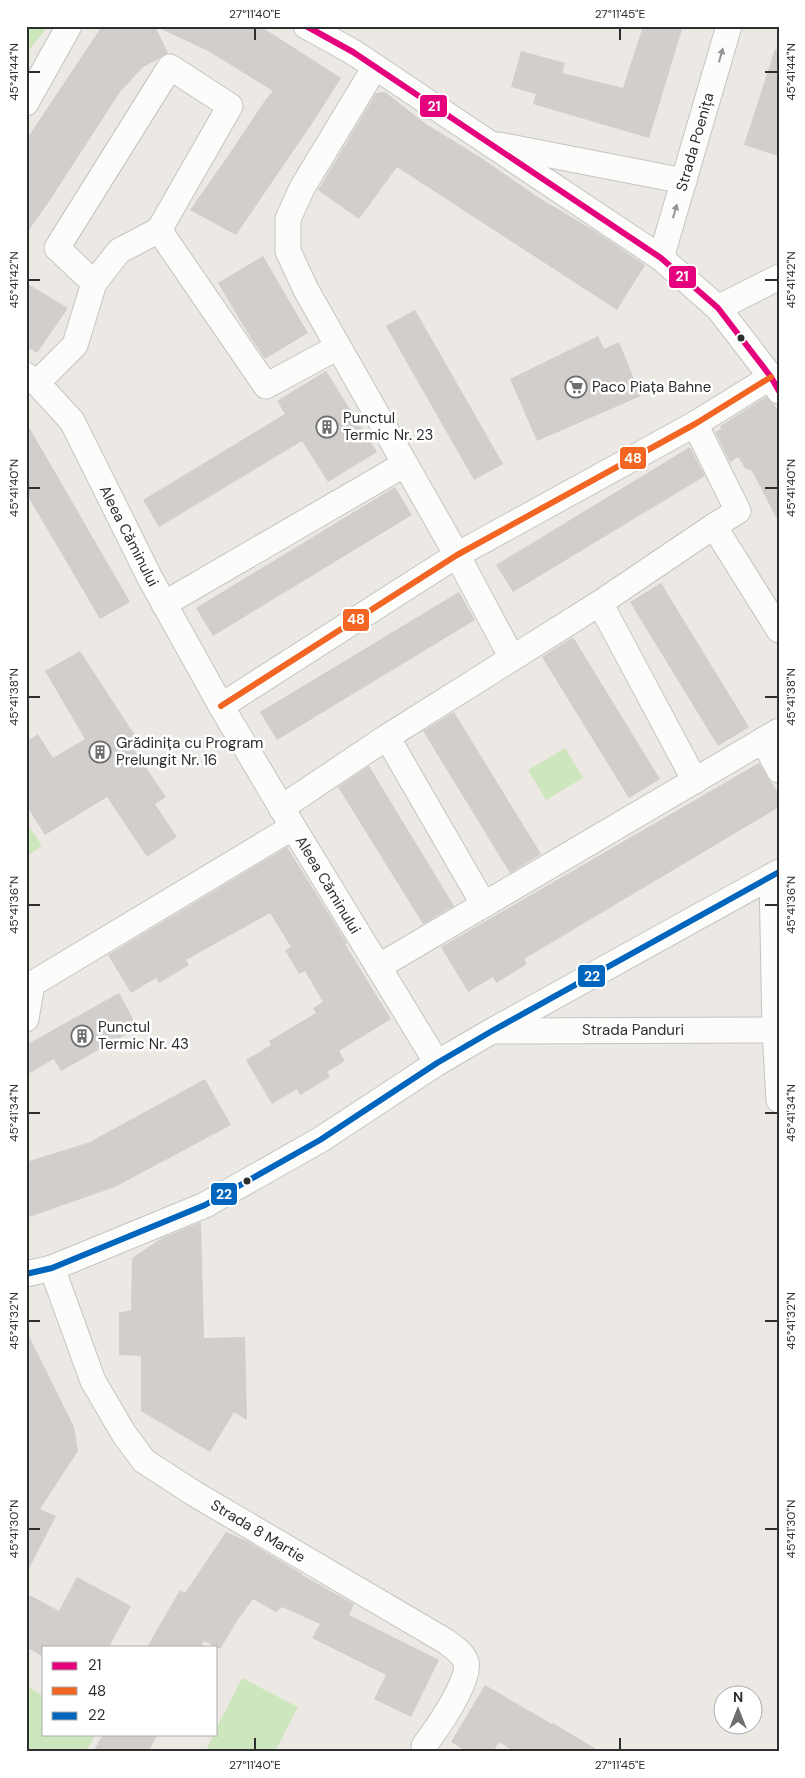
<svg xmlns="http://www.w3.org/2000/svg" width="805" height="1778" viewBox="0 0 805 1778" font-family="'DM Sans',sans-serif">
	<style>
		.green { fill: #cee6be }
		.building { fill: #d1cecb }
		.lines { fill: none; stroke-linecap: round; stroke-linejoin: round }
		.minor-casing { stroke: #c5c4c5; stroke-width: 27 }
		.minor { stroke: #fcfcfb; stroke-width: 25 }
		.bus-1-casing { stroke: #fff; stroke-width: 10 }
		.bus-2-casing { stroke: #fff; stroke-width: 10 }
		.bus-3-casing { stroke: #fff; stroke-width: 10 }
		.bus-1 { stroke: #e5007d; stroke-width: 6 }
		.bus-2 { stroke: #f26522; stroke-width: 6 }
		.bus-3 { stroke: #0065bd; stroke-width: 6 }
		.oneway { fill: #959594 }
		.ticks { fill: none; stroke: #2e2e2e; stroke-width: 2 }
		.bus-dot { fill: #2e2e2e; stroke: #fff; stroke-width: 2 }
		.labels { text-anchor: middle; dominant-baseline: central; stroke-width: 5; stroke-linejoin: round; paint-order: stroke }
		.street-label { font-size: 15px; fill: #2e2e2e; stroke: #fff }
		.poi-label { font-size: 15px; fill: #2e2e2e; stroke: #fff; text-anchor: start }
		.line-badge { stroke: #fff; stroke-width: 2 }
		.badge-label { font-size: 14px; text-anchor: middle; font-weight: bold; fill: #fff }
		.neatline { fill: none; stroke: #2e2e2e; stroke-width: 2 }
		.ticks-label { font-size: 12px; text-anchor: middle; fill: #2e2e2e }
	</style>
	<rect width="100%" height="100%" fill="#ece8e4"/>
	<g class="green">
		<polygon points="26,26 48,26 26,54"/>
		<polygon points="565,748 583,778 546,800 528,770"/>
		<polygon points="26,822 42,846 26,857"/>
		<polygon points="242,1678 298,1707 275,1752 205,1752 214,1734 216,1734 216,1729"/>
		<polygon points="26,1686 44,1696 44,1734 96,1734 86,1752 26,1752"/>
	</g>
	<g class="building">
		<polygon points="102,26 260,26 341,78 311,125 236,235 190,210 232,150 266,99 273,91 210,52 155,26 168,53 163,55 157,60 143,67 120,92 48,203 26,234 26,140"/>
		<polygon points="643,26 683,26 649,138 533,104 536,94 511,87 521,51 565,63 562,73 623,88"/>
		<polygon points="775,49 779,50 779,156 744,145"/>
		<polygon points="385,92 426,124 480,157 536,196 598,233 645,265 617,310 397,167 359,219 318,190 376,93"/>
		<polygon points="263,256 308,333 265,359 247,332 218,283"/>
		<polygon points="26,283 68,308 37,353 26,346"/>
		<polygon points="415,310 503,464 474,480 386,326"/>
		<polygon points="598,336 604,349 619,342 641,396 537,441 510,379"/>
		<polygon points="326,371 377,452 328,482 302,441 159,527 143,500 285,414 277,401"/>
		<polygon points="766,397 774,404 779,413 779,523 752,471 745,468 738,457 730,462 715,432 721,429 720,426"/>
		<polygon points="26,422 130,602 100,619 26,493"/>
		<polygon points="690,447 705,476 513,592 496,565"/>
		<polygon points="395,487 412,515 213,636 196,608"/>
		<polygon points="661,583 749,727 718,746 630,602"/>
		<polygon points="459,592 475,620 277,740 260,712"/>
		<polygon points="573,637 660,779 629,798 542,657"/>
		<polygon points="80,651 136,737 136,744 132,747 166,797 155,804 177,837 147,857 107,797 45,835 26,805 26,742 38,734 53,758 85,739 45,671"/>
		<polygon points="454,712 541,854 510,873 423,731"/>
		<polygon points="759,763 779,794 779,807 524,959 527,964 496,983 493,977 468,992 441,947"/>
		<polygon points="369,766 454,906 423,924 338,787"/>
		<polygon points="287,847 347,943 345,944 391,1019 339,1051 345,1061 327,1072 330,1077 300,1095 297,1089 272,1104 246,1060 271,1045 269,1041 316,1013 313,1008 323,1002 305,971 299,974 285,950 291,947 270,913 186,960 189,965 159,983 156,978 131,993 108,955"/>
		<polygon points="119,993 138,1028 61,1071 54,1059 26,1075 26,1045"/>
		<polygon points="205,1079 231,1125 115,1187 26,1218 26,1162 90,1142"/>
		<polygon points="201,1222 204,1338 245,1337 247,1420 234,1412 210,1452 141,1411 141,1356 119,1355 119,1313 131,1310 132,1258 162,1238"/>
		<polygon points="26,1330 74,1427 78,1451 40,1509 56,1516 26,1574"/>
		<polygon points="226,1532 247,1541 302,1574 302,1575 354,1604 349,1615 439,1660 411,1717 374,1699 386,1675 312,1638 320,1624 282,1607 276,1612 253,1599 237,1621 220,1649 204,1641 201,1647 147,1647 180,1590 185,1593"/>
		<polygon points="77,1577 131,1606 109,1647 44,1647 44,1657 26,1647 26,1593 59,1611"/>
		<polygon points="485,1685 552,1724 553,1723 601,1752 515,1752 499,1742 493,1752 467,1752 451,1742"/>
		<polygon points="103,1734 158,1734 148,1752 93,1752"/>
	</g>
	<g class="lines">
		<g class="minor-casing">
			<g id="minor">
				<polyline points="306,26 353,52 661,258 718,308 771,377 779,391"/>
				<polyline points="375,67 302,188 288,219 288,251 306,290 457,555 512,658"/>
				<polyline points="26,103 69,26"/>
				<polyline points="499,145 684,181"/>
				<polyline points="159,230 266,386 338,347"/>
				<polyline points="661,258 729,26"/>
				<polyline points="718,308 779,277"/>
				<polyline points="26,375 37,383 72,421 151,580 221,706 293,827 437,1063"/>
				<polyline points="37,383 75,345 94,283 119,251 159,230 230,106 170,67 57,248 94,283"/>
				<polyline points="695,424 738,511 714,526 779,630"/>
				<polyline points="600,603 695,781"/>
				<polyline points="164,604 405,464"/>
				<polyline points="221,706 457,555 695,424 771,377"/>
				<polyline points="387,737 484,905"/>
				<polyline points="763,740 779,770"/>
				<polyline points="281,808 387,737 600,603 714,526"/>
				<polyline points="772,877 775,1030 779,1100"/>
				<polyline points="378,967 779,731"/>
				<polyline points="26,1019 32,984 293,827"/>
				<polyline points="494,1031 775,1030"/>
				<path d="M52,1268L93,1381L124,1434L144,1461L195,1494L447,1642C454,1648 463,1653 466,1662C472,1679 435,1731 424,1746L425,1752"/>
				<polyline points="26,1274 52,1268 205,1205 320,1140 437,1063 492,1031 779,872"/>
			</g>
		</g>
		<use href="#minor" class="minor"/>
		<g class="bus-1-casing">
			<polyline id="bus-1" points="306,26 353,52 661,258 718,308 771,377 779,391"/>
		</g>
		<g class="bus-2-casing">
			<polyline id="bus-2" points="221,706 457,555 695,424 771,377"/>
		</g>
		<g class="bus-3-casing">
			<polyline id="bus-3" points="26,1274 52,1268 205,1205 320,1140 437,1063 492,1031 779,872"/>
		</g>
		<use href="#bus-1" class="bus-1"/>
		<use href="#bus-2" class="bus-2"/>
		<use href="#bus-3" class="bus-3"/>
	</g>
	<defs><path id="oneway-solid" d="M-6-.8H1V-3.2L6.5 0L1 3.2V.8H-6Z" transform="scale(1.25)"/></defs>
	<g class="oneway">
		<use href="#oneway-solid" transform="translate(721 55) rotate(-74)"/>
		<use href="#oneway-solid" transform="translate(675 211) rotate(-74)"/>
	</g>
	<path class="ticks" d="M255,28V40M620,28V40M28,72H40M765,72H778M28,280H40M765,280H778M28,488H40M765,488H778M28,697H40M765,697H778M28,905H40M765,905H778M28,1113H40M765,1113H778M28,1321H40M765,1321H778M28,1529H40M765,1529H778M255,1738V1750M620,1738V1750"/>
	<defs>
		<g id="supermarket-ring" transform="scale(1.125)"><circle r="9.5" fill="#fff" stroke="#706f6e" stroke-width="1.5"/><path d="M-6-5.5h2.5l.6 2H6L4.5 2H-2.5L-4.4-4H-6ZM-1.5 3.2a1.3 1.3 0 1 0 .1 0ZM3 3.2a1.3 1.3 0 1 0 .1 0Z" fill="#706f6e"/></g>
		<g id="building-ring" transform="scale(1.125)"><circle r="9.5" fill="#fff" stroke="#706f6e" stroke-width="1.5"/><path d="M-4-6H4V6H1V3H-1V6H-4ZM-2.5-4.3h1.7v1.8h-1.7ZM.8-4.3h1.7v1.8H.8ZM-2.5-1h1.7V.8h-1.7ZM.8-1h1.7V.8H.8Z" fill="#706f6e"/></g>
	</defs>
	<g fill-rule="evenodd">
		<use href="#supermarket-ring" x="576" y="387"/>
		<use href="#building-ring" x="327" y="427"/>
		<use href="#building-ring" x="100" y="752"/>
		<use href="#building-ring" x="82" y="1036"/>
	</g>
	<g class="bus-dot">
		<circle cx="741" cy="338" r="4.5"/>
		<circle cx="247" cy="1181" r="4.5"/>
	</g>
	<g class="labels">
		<g class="street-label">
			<text transform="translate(695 142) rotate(-74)">Strada Poenița</text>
			<text transform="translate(129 536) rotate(63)">Aleea Căminului</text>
			<text transform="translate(328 885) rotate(59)">Aleea Căminului</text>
			<text x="633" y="1030">Strada Panduri</text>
			<text transform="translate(258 1531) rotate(31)">Strada 8 Martie</text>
		</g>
		<g class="poi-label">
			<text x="592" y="387">Paco Piața Bahne</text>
			<text x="343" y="418">Punctul<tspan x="343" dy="17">Termic Nr. 23</tspan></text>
			<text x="116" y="743">Grădinița cu Program<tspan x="116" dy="17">Prelungit Nr. 16</tspan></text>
			<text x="98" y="1027">Punctul<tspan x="98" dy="17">Termic Nr. 43</tspan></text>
		</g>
	</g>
	<g class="line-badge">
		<rect x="419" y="94" width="29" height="24" rx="5" fill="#e5007d"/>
		<rect x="668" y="265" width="29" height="24" rx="5" fill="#e5007d"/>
		<rect x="619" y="446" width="28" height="24" rx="5" fill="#f26522"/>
		<rect x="342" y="608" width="28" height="24" rx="5" fill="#f26522"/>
		<rect x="577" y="964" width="29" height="24" rx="5" fill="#0065bd"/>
		<rect x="210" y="1182" width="28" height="24" rx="5" fill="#0065bd"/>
	</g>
	<g class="badge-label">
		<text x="434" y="111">21</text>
		<text x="682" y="281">21</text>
		<text x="633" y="463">48</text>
		<text x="356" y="624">48</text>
		<text x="592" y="981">22</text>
		<text x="224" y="1199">22</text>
	</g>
	<rect width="805" height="1778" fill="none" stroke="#ffffff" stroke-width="55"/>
	<rect x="42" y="1646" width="175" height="90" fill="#ffffff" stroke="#ababab"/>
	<rect x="52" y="1662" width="25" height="8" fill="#e5007d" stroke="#ababab"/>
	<text x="88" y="1670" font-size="15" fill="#2e2e2e">21</text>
	<rect x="52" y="1687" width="25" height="8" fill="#f26522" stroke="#ababab"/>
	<text x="88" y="1696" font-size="15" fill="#2e2e2e">48</text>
	<rect x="52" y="1712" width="25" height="8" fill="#0065bd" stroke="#ababab"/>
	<text x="88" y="1720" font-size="15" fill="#2e2e2e">22</text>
	<g transform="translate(738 1710)"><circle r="24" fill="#ffffff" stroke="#ababab"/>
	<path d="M0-4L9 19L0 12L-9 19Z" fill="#706f6e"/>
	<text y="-8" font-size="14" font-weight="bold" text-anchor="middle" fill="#2e2e2e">N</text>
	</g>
	<rect x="28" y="28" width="750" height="1722" class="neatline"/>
	<g class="ticks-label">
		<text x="255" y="18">27°11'40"E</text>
		<text x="620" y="18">27°11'45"E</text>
		<text transform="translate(14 72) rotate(-90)" y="4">45°41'44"N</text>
		<text transform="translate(791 72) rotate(-90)" y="4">45°41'44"N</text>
		<text transform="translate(14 280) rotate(-90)" y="4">45°41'42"N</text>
		<text transform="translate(791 280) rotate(-90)" y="4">45°41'42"N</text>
		<text transform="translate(14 488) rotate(-90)" y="4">45°41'40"N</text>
		<text transform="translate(791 488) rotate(-90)" y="4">45°41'40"N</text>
		<text transform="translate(14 697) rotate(-90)" y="4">45°41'38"N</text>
		<text transform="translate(791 697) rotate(-90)" y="4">45°41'38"N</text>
		<text transform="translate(14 905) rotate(-90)" y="4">45°41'36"N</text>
		<text transform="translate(791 905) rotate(-90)" y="4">45°41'36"N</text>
		<text transform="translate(14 1113) rotate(-90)" y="4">45°41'34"N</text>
		<text transform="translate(791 1113) rotate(-90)" y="4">45°41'34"N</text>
		<text transform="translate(14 1321) rotate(-90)" y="4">45°41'32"N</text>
		<text transform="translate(791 1321) rotate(-90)" y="4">45°41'32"N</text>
		<text transform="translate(14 1529) rotate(-90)" y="4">45°41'30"N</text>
		<text transform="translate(791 1529) rotate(-90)" y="4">45°41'30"N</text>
		<text x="255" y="1769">27°11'40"E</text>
		<text x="620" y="1769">27°11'45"E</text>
	</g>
</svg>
